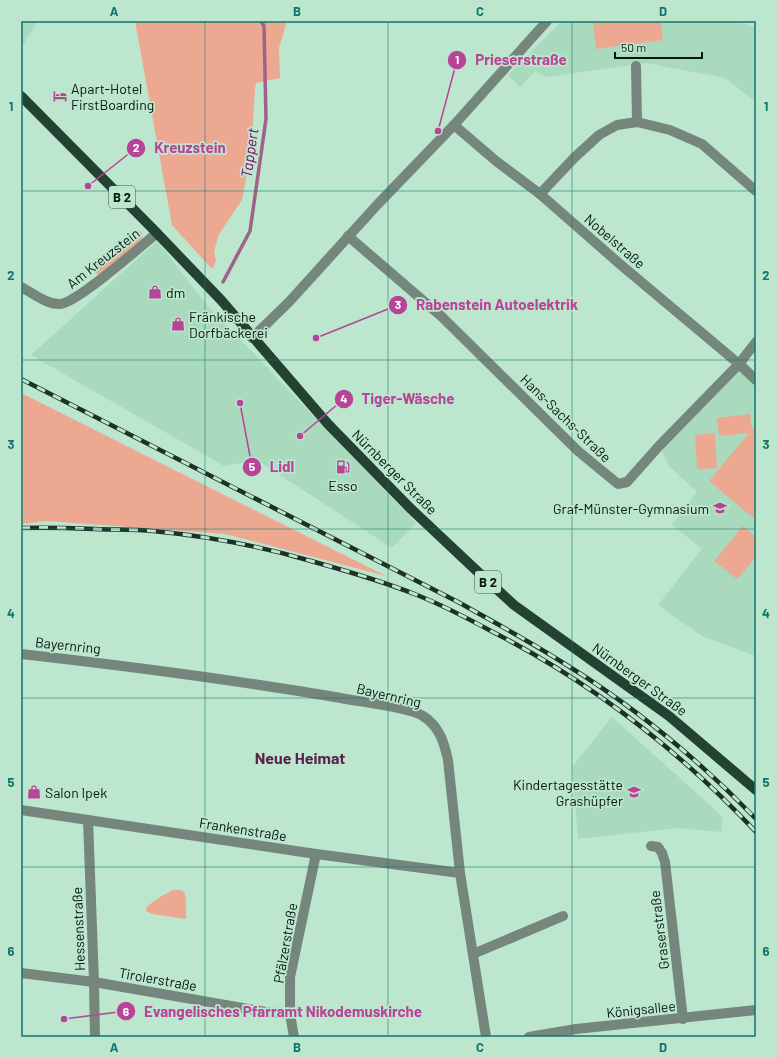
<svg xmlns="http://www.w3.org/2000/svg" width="777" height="1058" viewBox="0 0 777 1058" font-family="Barlow,sans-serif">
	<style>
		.built { fill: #aadabe }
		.green { fill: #eca891 }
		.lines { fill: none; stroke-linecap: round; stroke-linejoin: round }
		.stream { stroke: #9e628b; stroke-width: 3.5 }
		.minor { stroke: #75867c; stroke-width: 10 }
		.primary { stroke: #244232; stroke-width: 10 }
		.rail-casing { stroke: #1f3127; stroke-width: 4.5 }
		.rail { stroke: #bce6ce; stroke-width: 3; stroke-dasharray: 9; stroke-linecap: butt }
		.grid { fill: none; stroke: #0f766e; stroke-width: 1; stroke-opacity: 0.55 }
		.labels { text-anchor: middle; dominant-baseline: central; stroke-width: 3.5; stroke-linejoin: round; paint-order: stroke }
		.shield { fill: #bce6ce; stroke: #3d5448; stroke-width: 1 }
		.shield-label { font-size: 13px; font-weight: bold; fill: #07160e }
		.poi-label { font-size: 14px; fill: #07160e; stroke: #bce6ce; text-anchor: start }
		.street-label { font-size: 14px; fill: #07160e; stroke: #bce6ce }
		.water-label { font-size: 15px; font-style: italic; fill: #76005e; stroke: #bce6ce }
		.quarter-label { font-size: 16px; font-weight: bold; fill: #5b224b; stroke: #bce6ce }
		.leader { fill: none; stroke: #b94399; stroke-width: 1.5 }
		.callout-dot { fill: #b94399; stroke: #bce6ce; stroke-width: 1.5 }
		.mark-label { font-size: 12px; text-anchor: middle; font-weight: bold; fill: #fff }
		.callout-label { font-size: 15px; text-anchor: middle; font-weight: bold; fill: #b94399; stroke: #bce6ce; stroke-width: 3.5; stroke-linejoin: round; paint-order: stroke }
		.neatline { fill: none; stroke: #0f766e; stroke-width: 1.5 }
		.grid-label { font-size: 13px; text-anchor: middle; font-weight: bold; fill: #0f766e }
	</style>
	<rect width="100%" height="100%" fill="#bce6ce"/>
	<g class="built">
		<polygon points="21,21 38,21 21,48"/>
		<polygon points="562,21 737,21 756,27 756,102 725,78 646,63 546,77 535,71 520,87 508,75"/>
		<polygon points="157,241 207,305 416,523 392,548 257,460 224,466 31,355"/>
		<polygon points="739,367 756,382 756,656 702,636 658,605 702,549 672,525 697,492 669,466 659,446"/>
		<polygon points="612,717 723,817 721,832 678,828 578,839 572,767"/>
	</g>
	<g class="green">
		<polygon points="135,21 287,21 279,48 280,78 256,83 255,89 251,151 242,200 219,234 214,251 216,261 212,269 172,225"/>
		<polygon points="593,21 661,21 663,40 596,49"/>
		<polygon points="136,230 142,233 143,241 101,276 95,273 94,267"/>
		<polygon points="21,393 386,576 225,534 46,521 21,524"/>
		<polygon points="750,414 752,429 756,425 756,520 709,481 749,433 719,436 717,418"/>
		<polygon points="715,433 717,468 697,469 695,435"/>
		<polygon points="743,526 756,537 756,557 737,579 714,561"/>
		<path d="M173,890H181L184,892L186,899V919L152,914L146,911V908C154,900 163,895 173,890Z"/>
	</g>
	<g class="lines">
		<polyline class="stream" points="223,282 250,231 266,119 264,26 261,21"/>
		<g class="minor">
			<polyline points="636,66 637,122"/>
			<polyline points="454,125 496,161 540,194 621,265 739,364 756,380"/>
			<polyline points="540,194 574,158 599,135 617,125 637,122 670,130 702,144 756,191"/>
			<polyline points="348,236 441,316 578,451 618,484 627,482 659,446 739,364 756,342"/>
			<path d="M21,287C33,293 47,305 60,304C77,303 141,246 157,233"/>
			<polyline points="252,338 289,302 377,205 454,125 547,21"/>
			<path d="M21,654C128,666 235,680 341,698C360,702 409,707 423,716C439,726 444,742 448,760L460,873L486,1037"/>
			<polyline points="21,810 316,854 460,873"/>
			<polyline points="88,820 94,982 95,1037"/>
			<polyline points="651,846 658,847 662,853 665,862 683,1019"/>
			<polyline points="473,954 563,916"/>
			<polyline points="21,973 94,982 266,1012 290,1014"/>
			<polyline points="294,1037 290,1014 290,977 316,854"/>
			<polyline points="529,1037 576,1029 756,1010"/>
		</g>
		<polyline class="primary" points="21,96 152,228 221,300 328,424 409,507 478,572 514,605 669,716 756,790"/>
		<g class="rail-casing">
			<g id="rail">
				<path d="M21,379L460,603C495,623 531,642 565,664C635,707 699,760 756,819"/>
				<path d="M21,528C46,527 71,528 95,529C114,530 134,529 153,531C206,536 260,546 311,561C347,571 382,581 417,595C442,605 467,618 491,631C591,682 679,750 756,832"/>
			</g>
		</g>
		<use href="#rail" class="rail"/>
	</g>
	<path class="grid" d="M205,21V1037M388,21V1037M572,21V1037M21,191H756M21,360H756M21,529H756M21,698H756M21,867H756"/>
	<defs>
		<g id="hotel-bare" transform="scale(1.08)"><path d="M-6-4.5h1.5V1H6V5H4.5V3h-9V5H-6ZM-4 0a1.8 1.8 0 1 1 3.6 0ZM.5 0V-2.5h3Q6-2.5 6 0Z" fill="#b94399" stroke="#bce6ce" stroke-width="2.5" paint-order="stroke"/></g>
		<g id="shop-bare" transform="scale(1.08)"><path d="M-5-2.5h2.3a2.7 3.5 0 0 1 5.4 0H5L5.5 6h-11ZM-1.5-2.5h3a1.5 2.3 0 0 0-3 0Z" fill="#b94399" stroke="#bce6ce" stroke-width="2.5" paint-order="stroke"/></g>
		<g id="fuel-bare" transform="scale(1.08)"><path d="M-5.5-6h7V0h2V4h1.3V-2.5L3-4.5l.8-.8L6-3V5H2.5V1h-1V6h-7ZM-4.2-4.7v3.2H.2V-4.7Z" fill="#b94399" stroke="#bce6ce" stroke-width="2.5" paint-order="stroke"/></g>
		<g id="school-bare" transform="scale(1.08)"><path d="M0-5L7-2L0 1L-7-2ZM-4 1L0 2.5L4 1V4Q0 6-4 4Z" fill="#b94399" stroke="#bce6ce" stroke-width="2.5" paint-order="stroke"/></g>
	</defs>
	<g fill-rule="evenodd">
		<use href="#hotel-bare" x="60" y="96"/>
		<use href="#shop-bare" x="155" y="292"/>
		<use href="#shop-bare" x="178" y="324"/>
		<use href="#fuel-bare" x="343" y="467"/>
		<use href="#school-bare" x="720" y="508"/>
		<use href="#shop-bare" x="34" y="792"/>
		<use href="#school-bare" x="634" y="792"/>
	</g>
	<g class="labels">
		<g class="shield">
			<rect x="109" y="186" width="26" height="22" rx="3"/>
			<rect x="475" y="571" width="26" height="22" rx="3"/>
		</g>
		<g class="shield-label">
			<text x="122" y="197">B 2</text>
			<text x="488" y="582">B 2</text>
		</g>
		<g class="poi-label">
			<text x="71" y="88">Apart-Hotel<tspan x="71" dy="16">FirstBoarding</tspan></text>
			<text x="166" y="292">dm</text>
			<text x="189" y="316">Fränkische<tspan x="189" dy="16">Dorfbäckerei</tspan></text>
			<text x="343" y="485" text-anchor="middle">Esso</text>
			<text x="709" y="508" text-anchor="end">Graf-Münster-Gymnasium</text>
			<text x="623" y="784" text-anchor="end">Kindertagesstätte<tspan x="623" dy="16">Grashüpfer</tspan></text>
			<text x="45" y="792">Salon Ipek</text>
		</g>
		<g class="street-label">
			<text transform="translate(615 241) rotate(41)">Nobelstraße</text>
			<text transform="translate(103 258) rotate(-38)">Am Kreuzstein</text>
			<text transform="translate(566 418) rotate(44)">Hans-Sachs-Straße</text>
			<text transform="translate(395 472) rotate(45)">Nürnberger Straße</text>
			<text transform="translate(68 645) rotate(6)">Bayernring</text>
			<text transform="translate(640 679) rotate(36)">Nürnberger Straße</text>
			<text transform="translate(389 695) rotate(13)">Bayernring</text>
			<text transform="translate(243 829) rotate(9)">Frankenstraße</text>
			<text transform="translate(78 929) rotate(-92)">Hessenstraße</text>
			<text transform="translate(659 930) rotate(-97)">Graserstraße</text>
			<text transform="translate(285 943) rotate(-80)">Pfälzerstraße</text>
			<text transform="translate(158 979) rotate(10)">Tirolerstraße</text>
			<text transform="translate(641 1009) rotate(-6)">Königsallee</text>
		</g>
		<g class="water-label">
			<text transform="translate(249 153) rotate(-82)">Tappert</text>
		</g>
		<g class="quarter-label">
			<text x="300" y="757">Neue Heimat</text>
		</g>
	</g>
	<path class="leader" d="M438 131L457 60M88 186L136 148M316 338L398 305M300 436L344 399M240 403L252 467M64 1019L126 1011"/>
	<g class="callout-dot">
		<circle cx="438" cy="131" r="4"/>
		<circle cx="88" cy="186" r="4"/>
		<circle cx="316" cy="338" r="4"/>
		<circle cx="300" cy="436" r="4"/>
		<circle cx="240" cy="403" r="4"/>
		<circle cx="64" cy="1019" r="4"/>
		<circle cx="457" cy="60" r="10"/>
		<circle cx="136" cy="148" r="10"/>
		<circle cx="398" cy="305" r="10"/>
		<circle cx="344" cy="399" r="10"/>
		<circle cx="252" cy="467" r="10"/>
		<circle cx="126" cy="1011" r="10"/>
	</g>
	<g class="mark-label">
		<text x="457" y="64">1</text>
		<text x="136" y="152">2</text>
		<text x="398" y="309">3</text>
		<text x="344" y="403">4</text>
		<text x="252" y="471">5</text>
		<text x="126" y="1016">6</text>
	</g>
	<g class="callout-label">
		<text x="521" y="65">Prieserstraße</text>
		<text x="190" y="153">Kreuzstein</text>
		<text x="497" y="310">Rabenstein Autoelektrik</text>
		<text x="408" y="404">Tiger-Wäsche</text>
		<text x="282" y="472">Lidl</text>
		<text x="283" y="1017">Evangelisches Pfarramt Nikodemuskirche</text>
	</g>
	<rect width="777" height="1058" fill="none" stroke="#bce6ce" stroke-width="44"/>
	<path d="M615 52v6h87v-6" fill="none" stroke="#07160e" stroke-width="2"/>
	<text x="621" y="52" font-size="12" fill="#07160e" stroke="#bce6ce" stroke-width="3" paint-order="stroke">50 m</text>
	<rect x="22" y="22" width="733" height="1014" class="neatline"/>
	<g class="grid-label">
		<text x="114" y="16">A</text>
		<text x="297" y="16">B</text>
		<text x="480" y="16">C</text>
		<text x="663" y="16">D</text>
		<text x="11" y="111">1</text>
		<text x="766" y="111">1</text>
		<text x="11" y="280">2</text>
		<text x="766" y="280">2</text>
		<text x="11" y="449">3</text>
		<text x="766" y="449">3</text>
		<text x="11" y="618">4</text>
		<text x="766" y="618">4</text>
		<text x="11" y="787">5</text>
		<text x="766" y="787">5</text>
		<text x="11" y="956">6</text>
		<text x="766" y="956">6</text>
		<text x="114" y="1052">A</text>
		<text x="297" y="1052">B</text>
		<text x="480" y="1052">C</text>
		<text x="663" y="1052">D</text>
	</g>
</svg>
